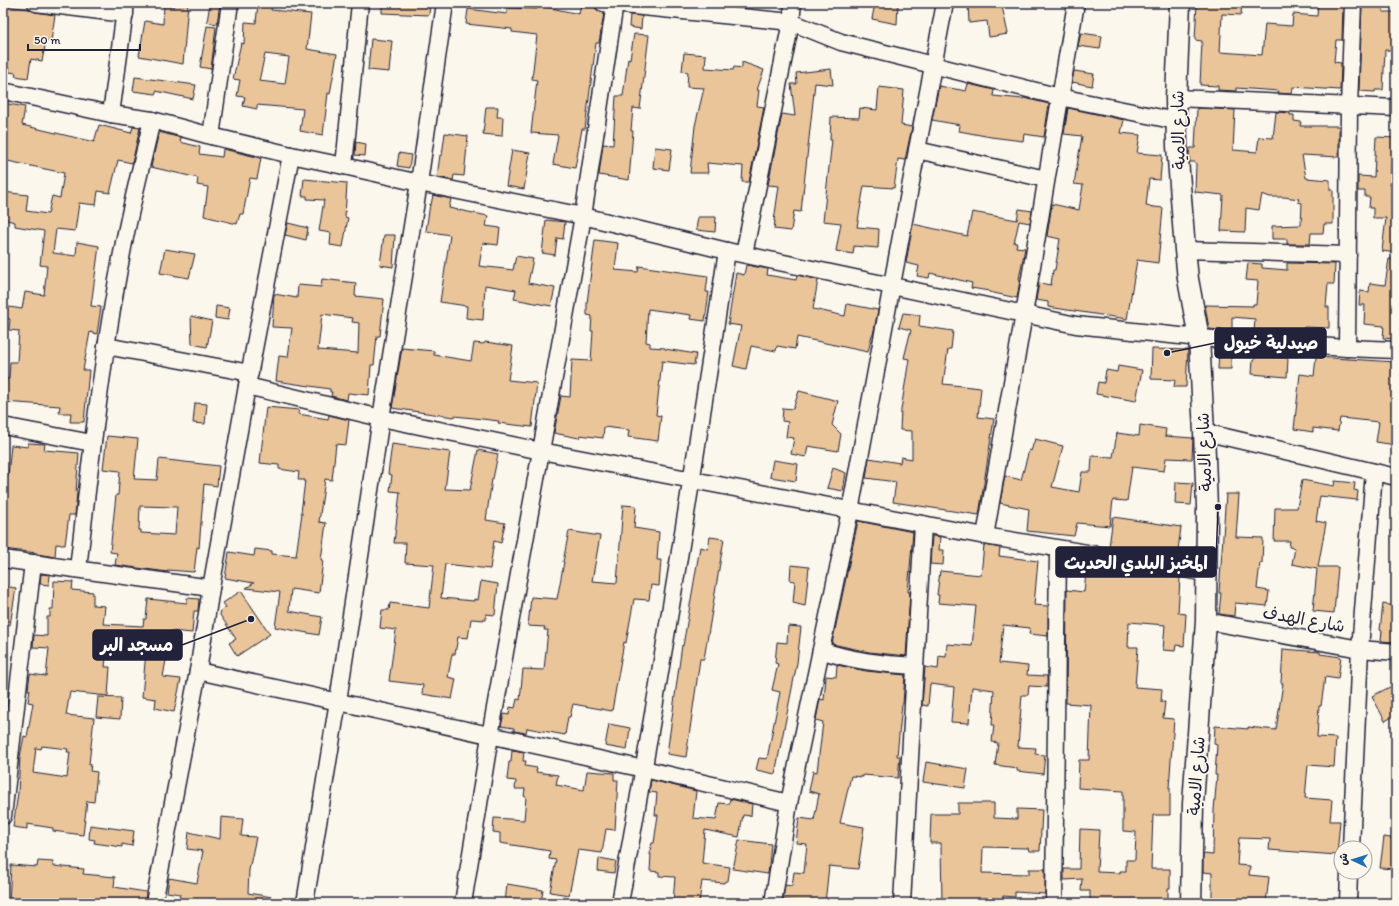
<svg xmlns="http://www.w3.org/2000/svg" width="1399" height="906" viewBox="0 0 1399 906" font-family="Itim,'Playpen Sans Arabic',sans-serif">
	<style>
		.building { fill: #eac59a; stroke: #22223b; fill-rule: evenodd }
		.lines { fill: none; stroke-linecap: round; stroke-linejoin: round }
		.minor-casing { stroke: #22223b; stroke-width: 19 }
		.tertiary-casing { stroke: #22223b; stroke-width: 23 }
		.minor { stroke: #fbf7ec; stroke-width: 16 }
		.tertiary { stroke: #fbf7ec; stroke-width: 20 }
		.labels { text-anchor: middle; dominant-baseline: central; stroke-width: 3.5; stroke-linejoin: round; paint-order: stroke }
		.street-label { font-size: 17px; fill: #22223b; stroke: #fbf7ec }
		.leader { fill: none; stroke: #22223b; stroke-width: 1.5 }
		.callout-dot { fill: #22223b; stroke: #fbf7ec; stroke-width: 1.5 }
		.callout { fill: #22223b; stroke: #22223b; stroke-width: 1.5 }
		.callout-label { font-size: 18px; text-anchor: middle; font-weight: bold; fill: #fff }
	</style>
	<rect width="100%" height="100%" fill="#fbf7ec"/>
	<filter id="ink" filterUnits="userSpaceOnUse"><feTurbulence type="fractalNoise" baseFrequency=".025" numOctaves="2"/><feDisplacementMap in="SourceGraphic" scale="8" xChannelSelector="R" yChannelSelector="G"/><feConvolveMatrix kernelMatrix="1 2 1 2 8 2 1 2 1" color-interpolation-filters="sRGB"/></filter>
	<g filter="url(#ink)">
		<g class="building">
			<polygon points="174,3 188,3 183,64 139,56 145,21 163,24 164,6 174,7"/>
			<polygon points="210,3 220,3 217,24 207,22"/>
			<path d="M258,3H272L271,10L311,14L307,49L337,54L330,94L328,93L323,135L300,131L303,109L257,105V109L243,106L245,97L237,96L240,80L233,79L241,43L244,44L245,22L256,23ZM265,54L289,57L285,84L259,81Z"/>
			<polygon points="382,3 430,3 429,15 382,13"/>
			<polygon points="875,3 898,3 897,24 872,19"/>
			<polygon points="968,3 1000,3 1000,7 1002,6 1008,34 989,37 987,21 969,23"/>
			<polygon points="1197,3 1242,3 1241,15 1222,14 1220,52 1262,55 1265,24 1292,26 1293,14 1317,16 1318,3 1343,3 1342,40 1336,40 1334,62 1341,63 1340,90 1293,87 1292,94 1278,93 1279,91 1236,88 1236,91 1218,90 1218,86 1200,85 1202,41 1195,40"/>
			<polygon points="1362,3 1383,3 1383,12 1396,12 1396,51 1385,50 1383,90 1375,90 1375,92 1359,91"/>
			<polygon points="581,4 594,6 598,11 604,13 599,43 596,43 585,129 582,129 575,168 553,164 558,135 531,133 537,80 532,79 537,35 512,32 512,29 466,24 468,9 507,14 507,8 537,9 537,5 579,14"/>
			<polygon points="6,6 29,9 35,12 55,15 51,41 46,41 42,61 31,59 28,78 15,76 16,73 9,72 9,68 3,67 3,48 5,35 3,35 3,29"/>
			<polygon points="630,15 642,16 641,29 629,27"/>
			<polygon points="207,26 216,27 211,69 200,67"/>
			<polygon points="1081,33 1102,36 1100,49 1078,46"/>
			<polygon points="634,34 649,35 640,109 633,108 631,131 633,131 629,180 599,175 603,144 613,145 616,96 623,96 628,58 630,59"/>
			<polygon points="371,39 392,41 389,72 368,70"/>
			<polygon points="684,53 706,55 705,68 733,70 734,67 742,68 742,62 764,70 757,90 759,90 757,106 764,107 749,182 742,182 743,166 707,163 708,173 690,173 695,126 704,88 687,87 688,72 682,71"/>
			<polygon points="831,69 833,85 815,83 801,212 794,211 791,231 774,229 775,221 774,221 779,186 768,185 782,114 795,116 791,84 797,84 796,73"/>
			<polygon points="1074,71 1094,74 1092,86 1072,82"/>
			<polygon points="135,77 196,85 193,99 156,91 156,94 133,91"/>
			<polygon points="968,84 994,90 993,96 1023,99 1024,98 1049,104 1044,137 1024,134 1023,141 991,137 959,131 960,125 932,120 939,86 966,91"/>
			<polygon points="879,87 904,90 901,125 912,127 905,160 898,159 894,188 864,186 857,227 879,229 878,248 854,246 853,254 836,251 841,223 823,221 832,140 830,140 831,117 859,118 860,108 877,110"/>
			<polygon points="3,103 25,107 22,125 94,142 99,125 131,133 133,127 140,128 132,163 118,160 110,193 98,191 96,205 79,203 75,231 56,229 53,253 76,256 77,242 99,246 91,306 101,307 97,334 90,332 83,370 89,370 84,422 70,422 71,413 59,413 60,406 4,402 6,379 9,379 10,362 17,362 19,331 9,330 10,319 3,318 3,306 22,309 25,292 44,295 47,266 40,265 44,231 15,226 15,222 3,219 3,192 28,195 26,211 48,214 52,196 60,198 64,173 3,160 3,141 7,115 3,115"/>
			<polygon points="486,107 498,107 497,117 503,117 502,136 483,134"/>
			<polygon points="1068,108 1124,120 1121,133 1140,135 1137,153 1162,155 1160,180 1149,179 1146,206 1163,208 1158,263 1137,260 1127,319 1048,307 1048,302 1036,300 1039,283 1051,285 1053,270 1055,270 1060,239 1047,236 1052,204 1079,210 1083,185 1074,184 1082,136 1064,134"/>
			<polygon points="1197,108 1235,110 1233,150 1257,152 1259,137 1273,138 1276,112 1290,113 1290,115 1294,115 1294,121 1301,122 1300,126 1339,126 1339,157 1302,155 1306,178 1330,180 1330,190 1333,190 1333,224 1324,224 1323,233 1311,233 1310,244 1287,244 1287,239 1272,239 1272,226 1301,225 1302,203 1298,202 1299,199 1284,197 1270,197 1262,194 1259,210 1246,208 1245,232 1221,231 1223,195 1195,192 1196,164 1195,162 1190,162 1189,154 1190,148 1195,148"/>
			<polygon points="159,132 181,138 180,142 200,147 199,154 222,157 223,149 261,158 257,179 250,178 243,214 240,214 237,224 204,216 208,187 197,185 198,178 151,167"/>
			<polygon points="445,133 468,136 464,176 454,175 453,180 437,177 440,155 442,155"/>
			<polygon points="1376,137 1396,138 1396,153 1392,153 1390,185 1396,185 1396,199 1392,198 1391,202 1396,203 1396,253 1382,251 1386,218 1373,218 1373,208 1369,208 1370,197 1365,197 1365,191 1358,191 1358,176 1374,177"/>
			<polygon points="356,142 366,144 365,156 355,155"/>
			<polygon points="655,147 672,149 669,170 653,168"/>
			<polygon points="512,150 530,153 524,189 506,186"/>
			<polygon points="399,153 411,155 409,168 397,166"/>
			<polygon points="304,179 347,183 345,217 348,218 343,247 330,245 331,233 319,231 324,200 307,199 307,196 302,196"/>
			<polygon points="433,195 451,199 449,208 488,216 486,226 500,228 498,245 483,243 479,266 513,270 516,256 533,259 528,283 555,288 551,306 514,299 516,290 485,285 483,320 466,318 467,306 440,302 450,235 426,231 430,204 431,205"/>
			<polygon points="1019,209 1032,211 1030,223 1019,221 1014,243 1017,243 1016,247 1025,248 1019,279 1020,280 1017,298 989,292 989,291 971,288 972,283 930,273 929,278 917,276 919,266 906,263 913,224 967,236 972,212 1017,220"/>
			<polygon points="698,217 716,217 715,232 696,230"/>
			<polygon points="546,220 565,222 563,239 557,238 555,255 542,253"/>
			<polygon points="288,223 308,228 306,240 285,235"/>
			<polygon points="384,235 395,235 393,267 380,265"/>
			<polygon points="595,240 618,243 615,270 638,272 639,266 708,276 706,292 709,292 705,321 690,319 691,315 648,309 646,342 650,343 650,347 665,348 665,349 696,354 694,365 662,361 656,415 661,416 658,441 628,437 629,430 604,427 603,438 580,435 579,438 554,433 561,396 570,397 572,360 591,361 593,331 591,331 592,316 587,315 587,303"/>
			<polygon points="165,249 195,254 189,278 160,273"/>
			<polygon points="1389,259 1396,259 1396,339 1383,338 1384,326 1364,324 1365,305 1359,305 1360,291 1369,292 1370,283 1385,285"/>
			<polygon points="1248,263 1262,264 1262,268 1287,270 1287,263 1335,264 1334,284 1328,284 1326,307 1329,307 1329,328 1304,327 1303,335 1254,332 1255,319 1232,317 1232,331 1209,329 1205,305 1253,306 1253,304 1256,304 1258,281 1246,280"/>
			<polygon points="746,265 768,269 767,275 796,280 797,275 818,280 813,309 845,316 847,304 878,310 873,335 872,335 868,352 797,337 795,349 777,346 776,351 751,346 746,369 733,366 741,326 728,324 736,273 744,275"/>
			<path d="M322,279L356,283L355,296L384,299L380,336H377L374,365H371L369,395L348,393L347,400L331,396L332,392H330V389L276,381L279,356L288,357L292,328L272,327L274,294L297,298L298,285L321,287ZM322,314L353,318L352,322L359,323L358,353L318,350Z"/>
			<polygon points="216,306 230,308 228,320 215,318"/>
			<polygon points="903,313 920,315 919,326 953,331 951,349 948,349 943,384 981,388 978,417 994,419 979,515 893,502 896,482 866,478 869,458 900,463 901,457 912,459 912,431 900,430 901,410 909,359 904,358 911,330 899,327"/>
			<polygon points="191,316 212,321 207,347 192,344"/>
			<polygon points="485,342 513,346 508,380 537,383 532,427 498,423 499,421 474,418 454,416 454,417 392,408 402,348 434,351 434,355 471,361 474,343 484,344"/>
			<polygon points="1152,349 1188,350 1186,387 1174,387 1175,380 1151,379"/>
			<polygon points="1219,352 1231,353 1231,369 1218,369"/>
			<polygon points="1256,355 1288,358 1287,377 1252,374 1253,360 1255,360"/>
			<polygon points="1316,357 1396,362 1396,445 1376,442 1379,422 1340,418 1338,431 1313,428 1313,432 1294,429 1300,374 1314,376"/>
			<polygon points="1118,366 1142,370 1136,401 1096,394 1098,382 1104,383 1106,370 1117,372"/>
			<polygon points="799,391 838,401 832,425 841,434 838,451 808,446 806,457 791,454 794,438 786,437 788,422 782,421 783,408 793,409"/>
			<polygon points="195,403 207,404 205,424 193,423"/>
			<polygon points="266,407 299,410 298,414 328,419 329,415 349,420 346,445 336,444 332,480 325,479 319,522 326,523 321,560 323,560 319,593 291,589 289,611 322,617 319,635 275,627 280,592 246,588 254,583 225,578 229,552 254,556 255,549 272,551 272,554 296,556 302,513 301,513 305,480 298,480 299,472 279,469 279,465 260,463"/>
			<polygon points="1140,425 1166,429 1165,436 1193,438 1192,459 1166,458 1164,471 1132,467 1127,501 1113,500 1110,526 1077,523 1074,536 1027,531 1029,509 1000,503 1005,476 1021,480 1029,450 1031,451 1035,439 1063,446 1052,487 1079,492 1082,472 1091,472 1092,456 1113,457 1117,433 1139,436"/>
			<path d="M107,436L138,439L134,479L157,480L159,459L219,466L217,486L204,484L199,548L197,547L194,572L168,570V572L115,565L117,553L110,552L116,495H118L120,471L103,469ZM140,506L177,507L175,535L141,533V530H139Z"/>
			<polygon points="28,443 45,444 44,450 79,453 76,492 77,492 75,515 69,515 65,545 56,544 55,557 37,554 37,553 3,549 3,476 8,476 11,445 28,447"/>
			<polygon points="392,444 450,452 445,489 470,490 478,450 498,454 493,479 492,479 486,520 505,523 501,543 494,541 490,569 445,564 441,598 474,601 474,599 478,600 481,581 498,584 495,615 486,614 486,620 471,619 468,638 458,637 455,654 452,654 448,677 456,679 452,699 422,694 423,685 389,681 396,630 380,628 382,610 389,610 390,603 429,608 434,565 405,563 406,543 394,543 400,492 390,491 392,475 388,474"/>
			<polygon points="773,460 798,464 796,481 770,477"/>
			<polygon points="833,468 846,473 843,491 827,488"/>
			<polygon points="1302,480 1334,486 1335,481 1355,483 1354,490 1358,491 1357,500 1320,496 1316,521 1326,523 1318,567 1338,567 1334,613 1313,611 1317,569 1292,564 1295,548 1289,547 1290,541 1274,541 1275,508 1297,508"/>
			<polygon points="1176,482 1193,483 1191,505 1175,504"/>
			<polygon points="1226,494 1239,494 1236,537 1263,538 1262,563 1260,563 1257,589 1269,591 1267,606 1235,603 1234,616 1219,614 1221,593 1219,593"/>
			<polygon points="623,505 636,506 634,528 659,532 657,560 661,560 659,586 651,585 649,600 634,599 626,643 624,642 612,711 573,704 570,717 568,717 565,735 527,728 526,733 514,731 514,728 501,726 504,714 509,715 510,707 515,708 517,699 520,700 523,669 544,670 548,630 544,630 545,627 528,626 531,597 557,599 564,562 563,562 569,531 600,536 592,581 617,583"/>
			<polygon points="1113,517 1181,527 1177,558 1109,547"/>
			<polygon points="858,521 913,532 908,592 910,592 906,656 869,652 832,644"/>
			<polygon points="932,536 940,537 939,550 944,550 943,565 930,564"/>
			<polygon points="710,537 724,539 704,659 700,659 686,757 667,754 682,645 683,646 700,547 708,549"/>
			<polygon points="984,545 1000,548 999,556 1038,561 1034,605 1048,606 1048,636 1029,634 1030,628 1003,625 999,663 1028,666 1027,675 1047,676 1047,687 1029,686 1028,695 1022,695 1018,747 1036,748 1035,754 1045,755 1043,774 1017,771 1017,768 995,765 998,743 992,742 994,725 992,725 994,690 972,687 969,723 951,722 954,687 930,684 928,706 922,705 925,667 938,669 939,656 946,657 947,644 972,646 976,606 938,603 939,595 937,595 940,571 981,575"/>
			<polygon points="1087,563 1180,578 1178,613 1186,614 1184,646 1176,645 1175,651 1163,650 1165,625 1129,622 1128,647 1138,647 1135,687 1162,689 1161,702 1165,702 1163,718 1174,719 1169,788 1170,788 1170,815 1153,815 1151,869 1170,869 1170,888 1168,888 1168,903 1090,903 1090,891 1081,891 1082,879 1064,880 1064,869 1079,869 1080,829 1099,830 1097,872 1120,873 1120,871 1126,871 1126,860 1135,860 1136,832 1123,831 1123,791 1078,788 1079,760 1089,760 1091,705 1066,703 1067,590 1084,592"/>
			<polygon points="791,565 809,567 805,606 793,603 795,581 790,580"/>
			<polygon points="41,574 50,575 49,585 40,584"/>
			<path d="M54,581L73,582L72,590L93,592V605L105,606L103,624L143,626L144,619H146L148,599L187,603V598L199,599L198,611H194L192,633L171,631L163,677L181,679L174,712L155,708L156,699L142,697L146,651L138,650V641L108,638L105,667H110L108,696L70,692L66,715L94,718L89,764H91L90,771L97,772L94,802L87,801L83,835L53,831V828L27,824V829L13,827L18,793L20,757L24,736L27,737L33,703L28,702L30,690H28L30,674L46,676L49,648L33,647L34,635L47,636V617H50V609H53ZM42,746L68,749L67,752H70L67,778L33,773L36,748L41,749Z"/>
			<polygon points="3,586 16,588 10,625 3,625"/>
			<polygon points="241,591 270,634 237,656 229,643 236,639 220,615 221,610 226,607 223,603"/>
			<polygon points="1383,604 1396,606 1396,642 1381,641 1382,631 1380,630"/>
			<polygon points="788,626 801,627 797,663 775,774 756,770 759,758 767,759 780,692 772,690 778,664 775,663 777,642 787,643"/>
			<polygon points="1283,649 1320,652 1320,654 1341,657 1338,679 1325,677 1321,706 1319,706 1317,737 1336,738 1334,767 1308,765 1305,798 1332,800 1330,821 1340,821 1337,855 1269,850 1270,839 1239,838 1237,865 1250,866 1249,875 1269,877 1266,903 1212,903 1212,873 1203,872 1203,854 1213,855 1214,810 1217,775 1215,775 1217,745 1214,744 1215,726 1248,729 1248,727 1276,730 1283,683 1281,683"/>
			<polygon points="837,665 866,671 905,675 903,704 902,704 897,756 900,756 898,778 863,775 863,777 851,776 840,823 864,827 858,869 829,866 825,903 807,903 783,900 785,885 792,886 794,872 804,873 807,844 796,843 799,818 814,820 819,794 809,791 813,771 817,772 823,722 816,720 820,699 824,700 826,676 836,677"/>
			<polygon points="1396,684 1396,715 1385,721 1372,696"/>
			<polygon points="98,697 121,698 120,719 96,717"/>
			<polygon points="609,724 630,728 627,750 605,746"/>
			<polygon points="512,750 524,752 523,761 526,761 525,766 537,768 536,772 558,775 556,785 584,790 587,771 614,773 614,780 618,780 615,830 606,829 602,853 578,850 569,895 550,892 556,860 549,859 550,851 500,843 500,833 493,832 494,818 524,820 526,797 524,796 525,789 515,789 516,781 507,780 509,762 511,762"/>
			<polygon points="926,762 968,769 965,788 923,782"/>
			<polygon points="651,780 696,791 693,818 716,820 719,803 729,804 730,799 752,804 751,816 743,815 739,837 705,830 702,863 730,867 728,881 725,881 724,883 702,881 699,903 673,902 675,877 659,876 659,872 650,871 651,854 649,854 652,843 654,843 658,815 655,815 657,793 649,792"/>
			<polygon points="958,803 994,803 994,818 1017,819 1017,809 1042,810 1040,851 1029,851 1028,848 983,847 982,873 1029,874 1029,869 1045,869 1045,894 1015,892 1015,897 1003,896 1003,903 942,903 941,843 930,843 931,814 958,814"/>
			<polygon points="221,817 243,819 241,836 256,837 249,870 248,893 272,897 271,903 179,903 180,894 167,892 169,878 197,883 203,851 187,849 189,832 220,839"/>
			<polygon points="90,825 134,831 132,846 122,844 122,847 94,843 95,840 89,839"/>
			<polygon points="1384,837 1396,839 1396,869 1380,868"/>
			<polygon points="739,840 771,844 768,874 733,869"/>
			<polygon points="599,858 616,861 614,873 598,871"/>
			<polygon points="38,861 53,862 53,866 84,869 83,874 115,877 114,887 146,892 145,903 9,903 11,865 37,867"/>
			<polygon points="507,884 543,890 541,903 505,903"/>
		</g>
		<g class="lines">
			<g class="minor-casing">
				<g id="minor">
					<polyline points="36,3 125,14"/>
					<polyline points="603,3 791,22 841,42 1060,97 1176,121"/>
					<polyline points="3,91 111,114 152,120 211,136 291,155 344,166 419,183 583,216 727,251 1076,325 1199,338 1347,348 1396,350"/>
					<polyline points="1176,98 1396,108"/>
					<polyline points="111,114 126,3"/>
					<polyline points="211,136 230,3"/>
					<polyline points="917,150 1046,179"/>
					<polyline points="344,166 360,3"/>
					<polyline points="1185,250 1348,255"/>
					<polyline points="744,254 791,22 793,3"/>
					<polyline points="106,346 250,373"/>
					<polyline points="1347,348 1349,106 1353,3"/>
					<polyline points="247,386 381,418 541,451 985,536 1207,573"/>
					<polyline points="3,426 92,443"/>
					<polyline points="1204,432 1396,477"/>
					<polyline points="985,536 1024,314 1076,3"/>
					<polyline points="3,559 211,588"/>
					<path d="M78,569C90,464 102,358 122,253C130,209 142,164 152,120"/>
					<polyline points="1206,621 1360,649 1396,652"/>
					<path d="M821,650C848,660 886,665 915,666"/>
					<polyline points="198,671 644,769 789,803"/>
					<polyline points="3,816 33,563"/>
					<polyline points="1351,848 1360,649 1374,472"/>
					<polyline points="154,903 198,671 211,588 247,386 291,155"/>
					<polyline points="305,903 338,701 381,418 419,183 445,3"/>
					<polyline points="463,903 490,736 583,216 615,3"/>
					<path d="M620,903C659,686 694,469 727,251"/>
					<polyline points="773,903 789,803 850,511 917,150 945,3"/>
					<polyline points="902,903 923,524"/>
					<polyline points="1054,903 1058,549"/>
					<polyline points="1348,903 1349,872"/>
				</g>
			</g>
			<g class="tertiary-casing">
				<polyline id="tertiary" points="1180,3 1176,98 1177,146 1185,250 1188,279 1199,338 1204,432 1207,507 1206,621 1193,804 1191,903"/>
			</g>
			<use href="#minor" class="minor"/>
			<use href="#tertiary" class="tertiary"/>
		</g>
	</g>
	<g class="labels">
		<g class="street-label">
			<text transform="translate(1178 130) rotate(-91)">شارع الامية</text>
			<text transform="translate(1204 452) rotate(-92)">شارع الامية</text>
			<text transform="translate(1304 619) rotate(10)">شارع الهدف</text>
			<text transform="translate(1196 776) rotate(-86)">شارع الامية</text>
		</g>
	</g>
	<path class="leader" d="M1167 353L1215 343M1218 507L1216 562M251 619L182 645"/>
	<g class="callout-dot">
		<circle cx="1167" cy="353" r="4"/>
		<circle cx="1218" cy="507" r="4"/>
		<circle cx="251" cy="619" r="4"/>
	</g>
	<g class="callout">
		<rect x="1215" y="328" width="111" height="30" rx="4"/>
		<rect x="1056" y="547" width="160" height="30" rx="4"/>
		<rect x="93" y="630" width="89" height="30" rx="4"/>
	</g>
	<g class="callout-label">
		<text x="1271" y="349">صيدلية خيول</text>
		<text x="1136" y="569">المخبز البلدي الحديث</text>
		<text x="137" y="651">مسجد البر</text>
	</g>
	<rect width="1399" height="906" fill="none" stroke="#fbf7ec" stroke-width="16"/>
	<rect x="8" y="8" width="1383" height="890" fill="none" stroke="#22223b" stroke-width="1.5" filter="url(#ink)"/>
	<g transform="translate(1353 860) rotate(274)"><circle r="19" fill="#fbf7ec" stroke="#a4a2a5"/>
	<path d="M0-3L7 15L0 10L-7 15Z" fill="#1f6fb2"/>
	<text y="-6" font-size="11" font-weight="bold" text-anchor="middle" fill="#22223b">ش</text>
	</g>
	<path d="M28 44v6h112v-6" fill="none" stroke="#22223b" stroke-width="2"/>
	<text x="34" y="44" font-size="12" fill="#22223b" stroke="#fbf7ec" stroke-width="3" paint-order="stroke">50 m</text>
</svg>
